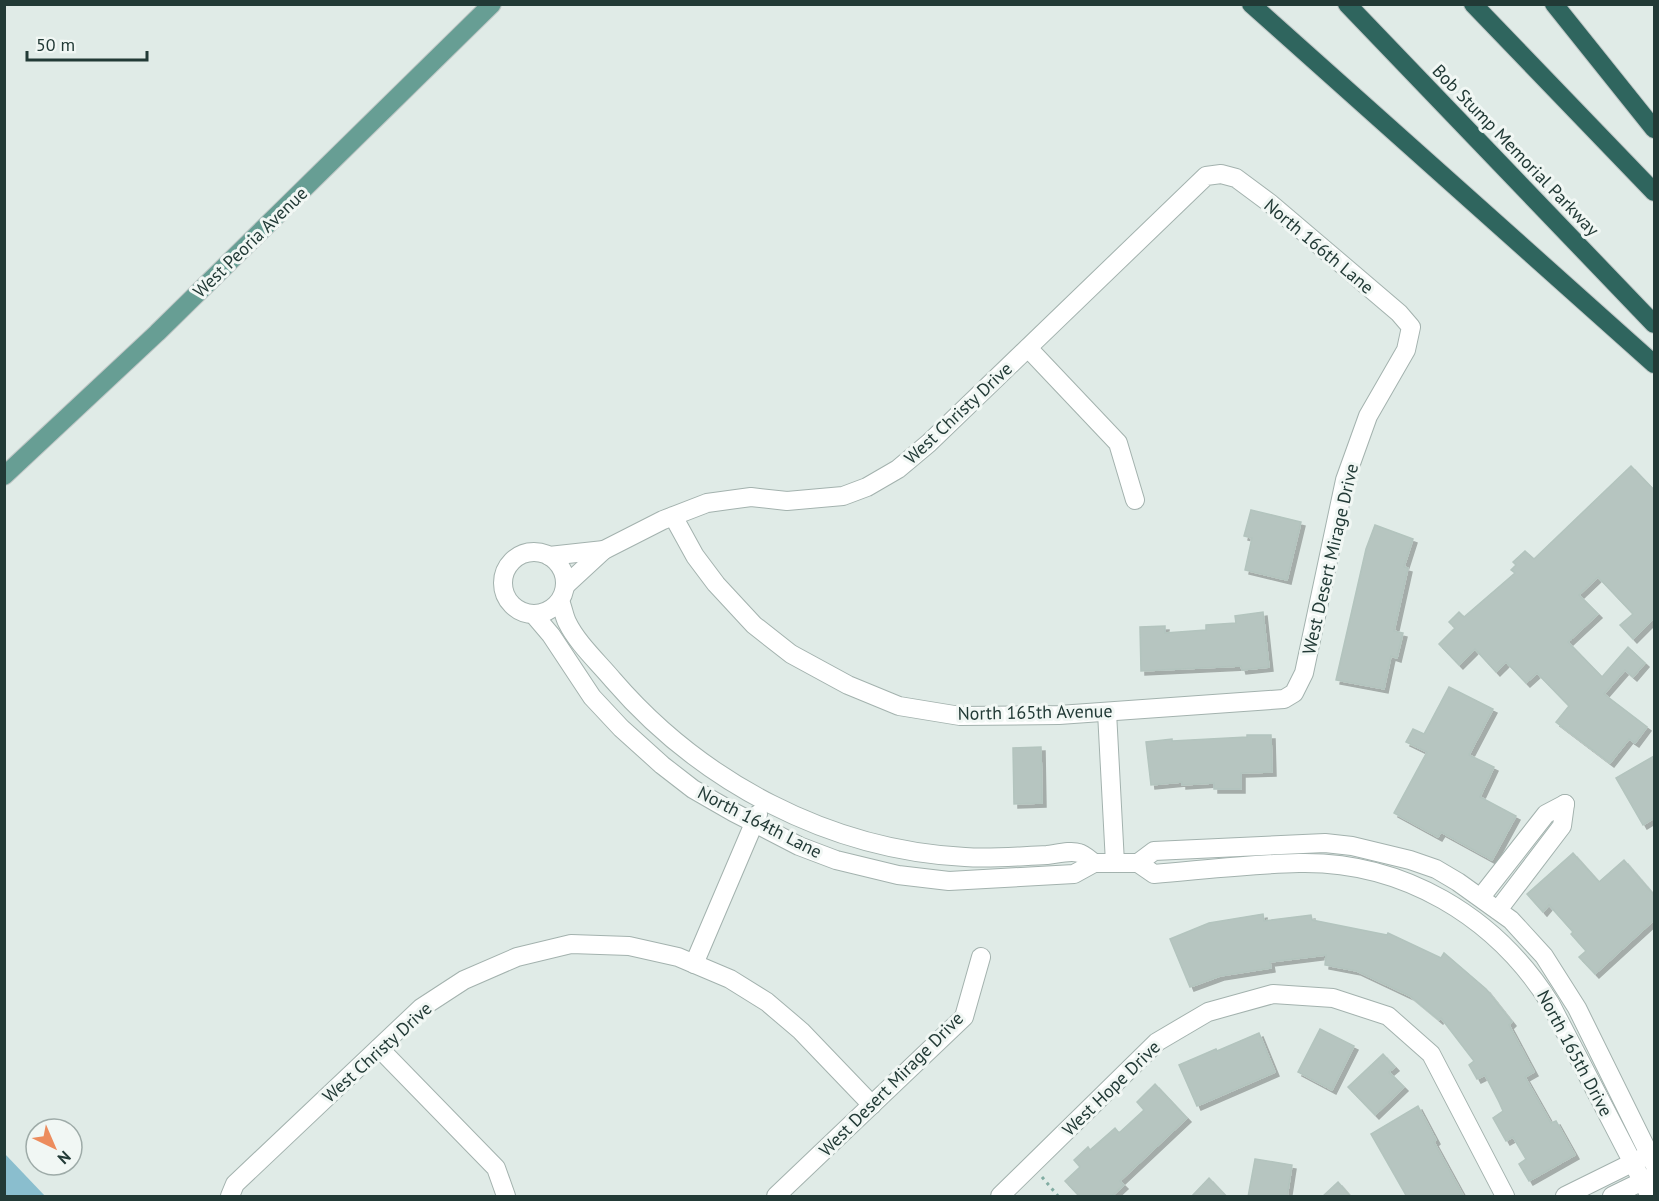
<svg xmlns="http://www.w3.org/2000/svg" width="1659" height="1201" viewBox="0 0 1659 1201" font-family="'PT Sans',sans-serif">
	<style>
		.water { fill: #8abece }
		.building { fill: #b6c5c0; stroke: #b3c4be; stroke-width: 1.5; filter: url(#shadow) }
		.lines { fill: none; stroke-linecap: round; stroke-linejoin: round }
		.minor-casing { stroke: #a3b2ae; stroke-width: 20 }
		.major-casing { stroke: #c1c8c7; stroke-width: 20 }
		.highway-casing { stroke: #c1c8c7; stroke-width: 20 }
		.path { stroke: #82ada3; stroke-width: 3; stroke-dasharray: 3 4.5; stroke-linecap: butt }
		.minor { stroke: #fff; stroke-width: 18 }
		.major { stroke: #679e94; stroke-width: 18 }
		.highway { stroke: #2f655e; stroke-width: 18 }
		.labels { text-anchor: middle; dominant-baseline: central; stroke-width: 6; stroke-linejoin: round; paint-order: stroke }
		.street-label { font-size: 18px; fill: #223a36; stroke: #f1f7f4 }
	</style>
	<defs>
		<filter id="shadow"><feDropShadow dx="4" dy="4" stdDeviation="0" flood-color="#0004"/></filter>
	</defs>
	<rect width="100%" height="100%" fill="#e0ebe7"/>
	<polygon class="water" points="4,1154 5,1154 45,1196 5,1196"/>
	<g class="building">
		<polygon points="1631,466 1654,490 1654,618 1633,639 1620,625 1633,614 1598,577 1579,595 1598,614 1568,642 1602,677 1628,647 1645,663 1633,677 1625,670 1604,694 1647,727 1635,743 1629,739 1610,763 1556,722 1569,706 1537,673 1526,683 1506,662 1496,672 1475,649 1459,665 1439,644 1455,628 1449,622 1459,612 1464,617 1515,573 1511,570 1516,565 1513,562 1525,551 1534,559"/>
		<polygon points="1251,510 1301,522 1287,580 1245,570 1252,538 1244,536"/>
		<polygon points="1375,525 1413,539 1404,567 1408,568 1394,631 1403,633 1397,658 1391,656 1384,689 1336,680 1366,549"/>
		<polygon points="1263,612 1269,667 1242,670 1241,666 1141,671 1140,627 1165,626 1165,633 1206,630 1206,625 1236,623 1235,616"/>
		<polygon points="1449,687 1493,709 1469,755 1494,767 1480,797 1516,816 1492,860 1441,832 1438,837 1394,813 1427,752 1406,742 1413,729 1424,734"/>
		<polygon points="1247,735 1271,735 1272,772 1241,773 1241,789 1214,789 1214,783 1182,785 1182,782 1151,785 1146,742 1172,739 1172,741 1247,737"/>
		<polygon points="1041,747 1042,803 1014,804 1013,748"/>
		<polygon points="1654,756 1654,818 1643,825 1616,778"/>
		<polygon points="1573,853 1599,882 1624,860 1654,895 1654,920 1595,974 1579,957 1586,951 1571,934 1573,932 1549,905 1543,912 1527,894"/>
		<polygon points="1263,914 1264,921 1311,915 1312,920 1387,935 1388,933 1441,958 1444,953 1486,989 1512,1022 1509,1025 1534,1072 1525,1077 1551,1123 1556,1121 1575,1155 1529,1181 1519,1164 1526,1159 1513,1137 1506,1141 1493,1118 1503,1111 1499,1102 1485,1075 1477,1079 1469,1065 1474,1061 1441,1018 1439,1020 1410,996 1357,971 1325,965 1326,955 1270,962 1271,968 1220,976 1190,987 1170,939 1209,923"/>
		<polygon points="1320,1029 1354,1046 1332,1090 1298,1072"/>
		<polygon points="1259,1033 1275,1072 1197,1106 1179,1065 1216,1049 1217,1051"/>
		<polygon points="1383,1054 1395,1067 1389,1072 1404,1087 1375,1115 1348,1087"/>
		<polygon points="1155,1084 1187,1118 1120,1181 1124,1185 1111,1197 1080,1197 1065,1181 1080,1167 1074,1160 1088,1147 1090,1150 1115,1128 1119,1133 1144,1110 1137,1102"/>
		<polygon points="1418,1106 1436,1140 1434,1142 1464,1197 1407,1197 1371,1134"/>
		<polygon points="1255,1159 1292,1165 1287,1197 1248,1197"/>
		<polygon points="1209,1178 1227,1197 1191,1197"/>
		<polygon points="1338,1182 1351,1197 1322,1197"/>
	</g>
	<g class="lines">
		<g class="minor-casing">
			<g id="minor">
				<polyline points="1028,348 1118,443 1135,500"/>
				<circle cx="534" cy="583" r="31"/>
				<polyline points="549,556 604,550"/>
				<polyline points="565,586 604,550 663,520 707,503 751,497 787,501 843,496 867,487 898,469 929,443 1206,176 1221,174 1236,178 1271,204 1399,313 1411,327 1406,350 1368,416 1345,480 1304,673 1294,693 1284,699 1059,715 960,716 899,706 848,685 791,654 754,625 716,584 695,556 673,516"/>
				<path d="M560,601C563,608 564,616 567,622C577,643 598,662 613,680C701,782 829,850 965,857C992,859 1020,856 1047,855C1056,854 1071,850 1079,853C1084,854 1090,860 1094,863"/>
				<path d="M534,615L551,635L592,697L621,728L662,765L693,789L733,812L799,846L836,860L898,875L949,881L1074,874L1094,863H1138L1154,874C1202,870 1251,864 1299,863C1403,861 1495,916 1550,1003L1650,1196"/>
				<polyline points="1107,712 1115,863"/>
				<polyline points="1138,863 1154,851 1325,843 1352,846 1410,860 1436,869 1458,882 1511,920 1544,956 1577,1008 1654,1164"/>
				<polyline points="1481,897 1546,814 1565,804"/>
				<polyline points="1498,910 1562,826 1565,804"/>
				<polyline points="694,964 758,814"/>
				<polyline points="379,1048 496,1168 506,1196"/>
				<polyline points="230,1196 235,1184 421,1008 464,980 517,957 571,944 629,946 678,957 730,979 767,1002 801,1031 872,1105"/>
				<polyline points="776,1196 964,1017 981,957"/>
				<polyline points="1000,1196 1157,1042 1208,1012 1273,994 1333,998 1388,1016 1431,1054 1505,1196"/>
				<polyline points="1565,1196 1642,1158"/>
				<polyline points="1612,1196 1653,1176"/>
			</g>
		</g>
		<g class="major-casing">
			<polyline id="major" points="4,476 157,333 492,4"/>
		</g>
		<g class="highway-casing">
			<g id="highway">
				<polyline points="1251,4 1654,364"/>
				<polyline points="1347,4 1654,324"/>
				<polyline points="1473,4 1654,192"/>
				<polyline points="1554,4 1654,129"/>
			</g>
		</g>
		<polyline class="path" points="1042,1177 1058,1196"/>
		<use href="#minor" class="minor"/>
		<use href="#major" class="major"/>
		<use href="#highway" class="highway"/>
	</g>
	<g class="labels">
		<g class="street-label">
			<text transform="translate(1516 150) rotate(46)">Bob Stump Memorial Parkway</text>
			<text transform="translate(250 242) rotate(-44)">West Peoria Avenue</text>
			<text transform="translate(1319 246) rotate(40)">North 166th Lane</text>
			<text transform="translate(958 413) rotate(-43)">West Christy Drive</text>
			<text transform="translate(1330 559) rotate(-77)">West Desert Mirage Drive</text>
			<text transform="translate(1035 712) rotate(-1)">North 165th Avenue</text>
			<text transform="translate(760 822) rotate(27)">North 164th Lane</text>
			<text transform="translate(377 1052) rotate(-42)">West Christy Drive</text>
			<text transform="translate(1575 1053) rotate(62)">North 165th Drive</text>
			<text transform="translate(891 1084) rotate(-45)">West Desert Mirage Drive</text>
			<text transform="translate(1111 1088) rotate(-44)">West Hope Drive</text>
		</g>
	</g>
	<rect width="1659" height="1201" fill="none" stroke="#223a36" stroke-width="12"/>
	<g transform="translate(54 1147) rotate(136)"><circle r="28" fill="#f1f7f4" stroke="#9eaba8" stroke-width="1.5"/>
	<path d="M0-4.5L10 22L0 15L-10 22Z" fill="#ec8c5d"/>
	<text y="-9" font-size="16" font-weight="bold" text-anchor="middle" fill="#223a36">N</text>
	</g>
	<path d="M27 51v9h120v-9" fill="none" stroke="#223a36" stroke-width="3"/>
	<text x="36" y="51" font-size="18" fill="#223a36" stroke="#f1f7f4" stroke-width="4.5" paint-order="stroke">50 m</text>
</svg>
